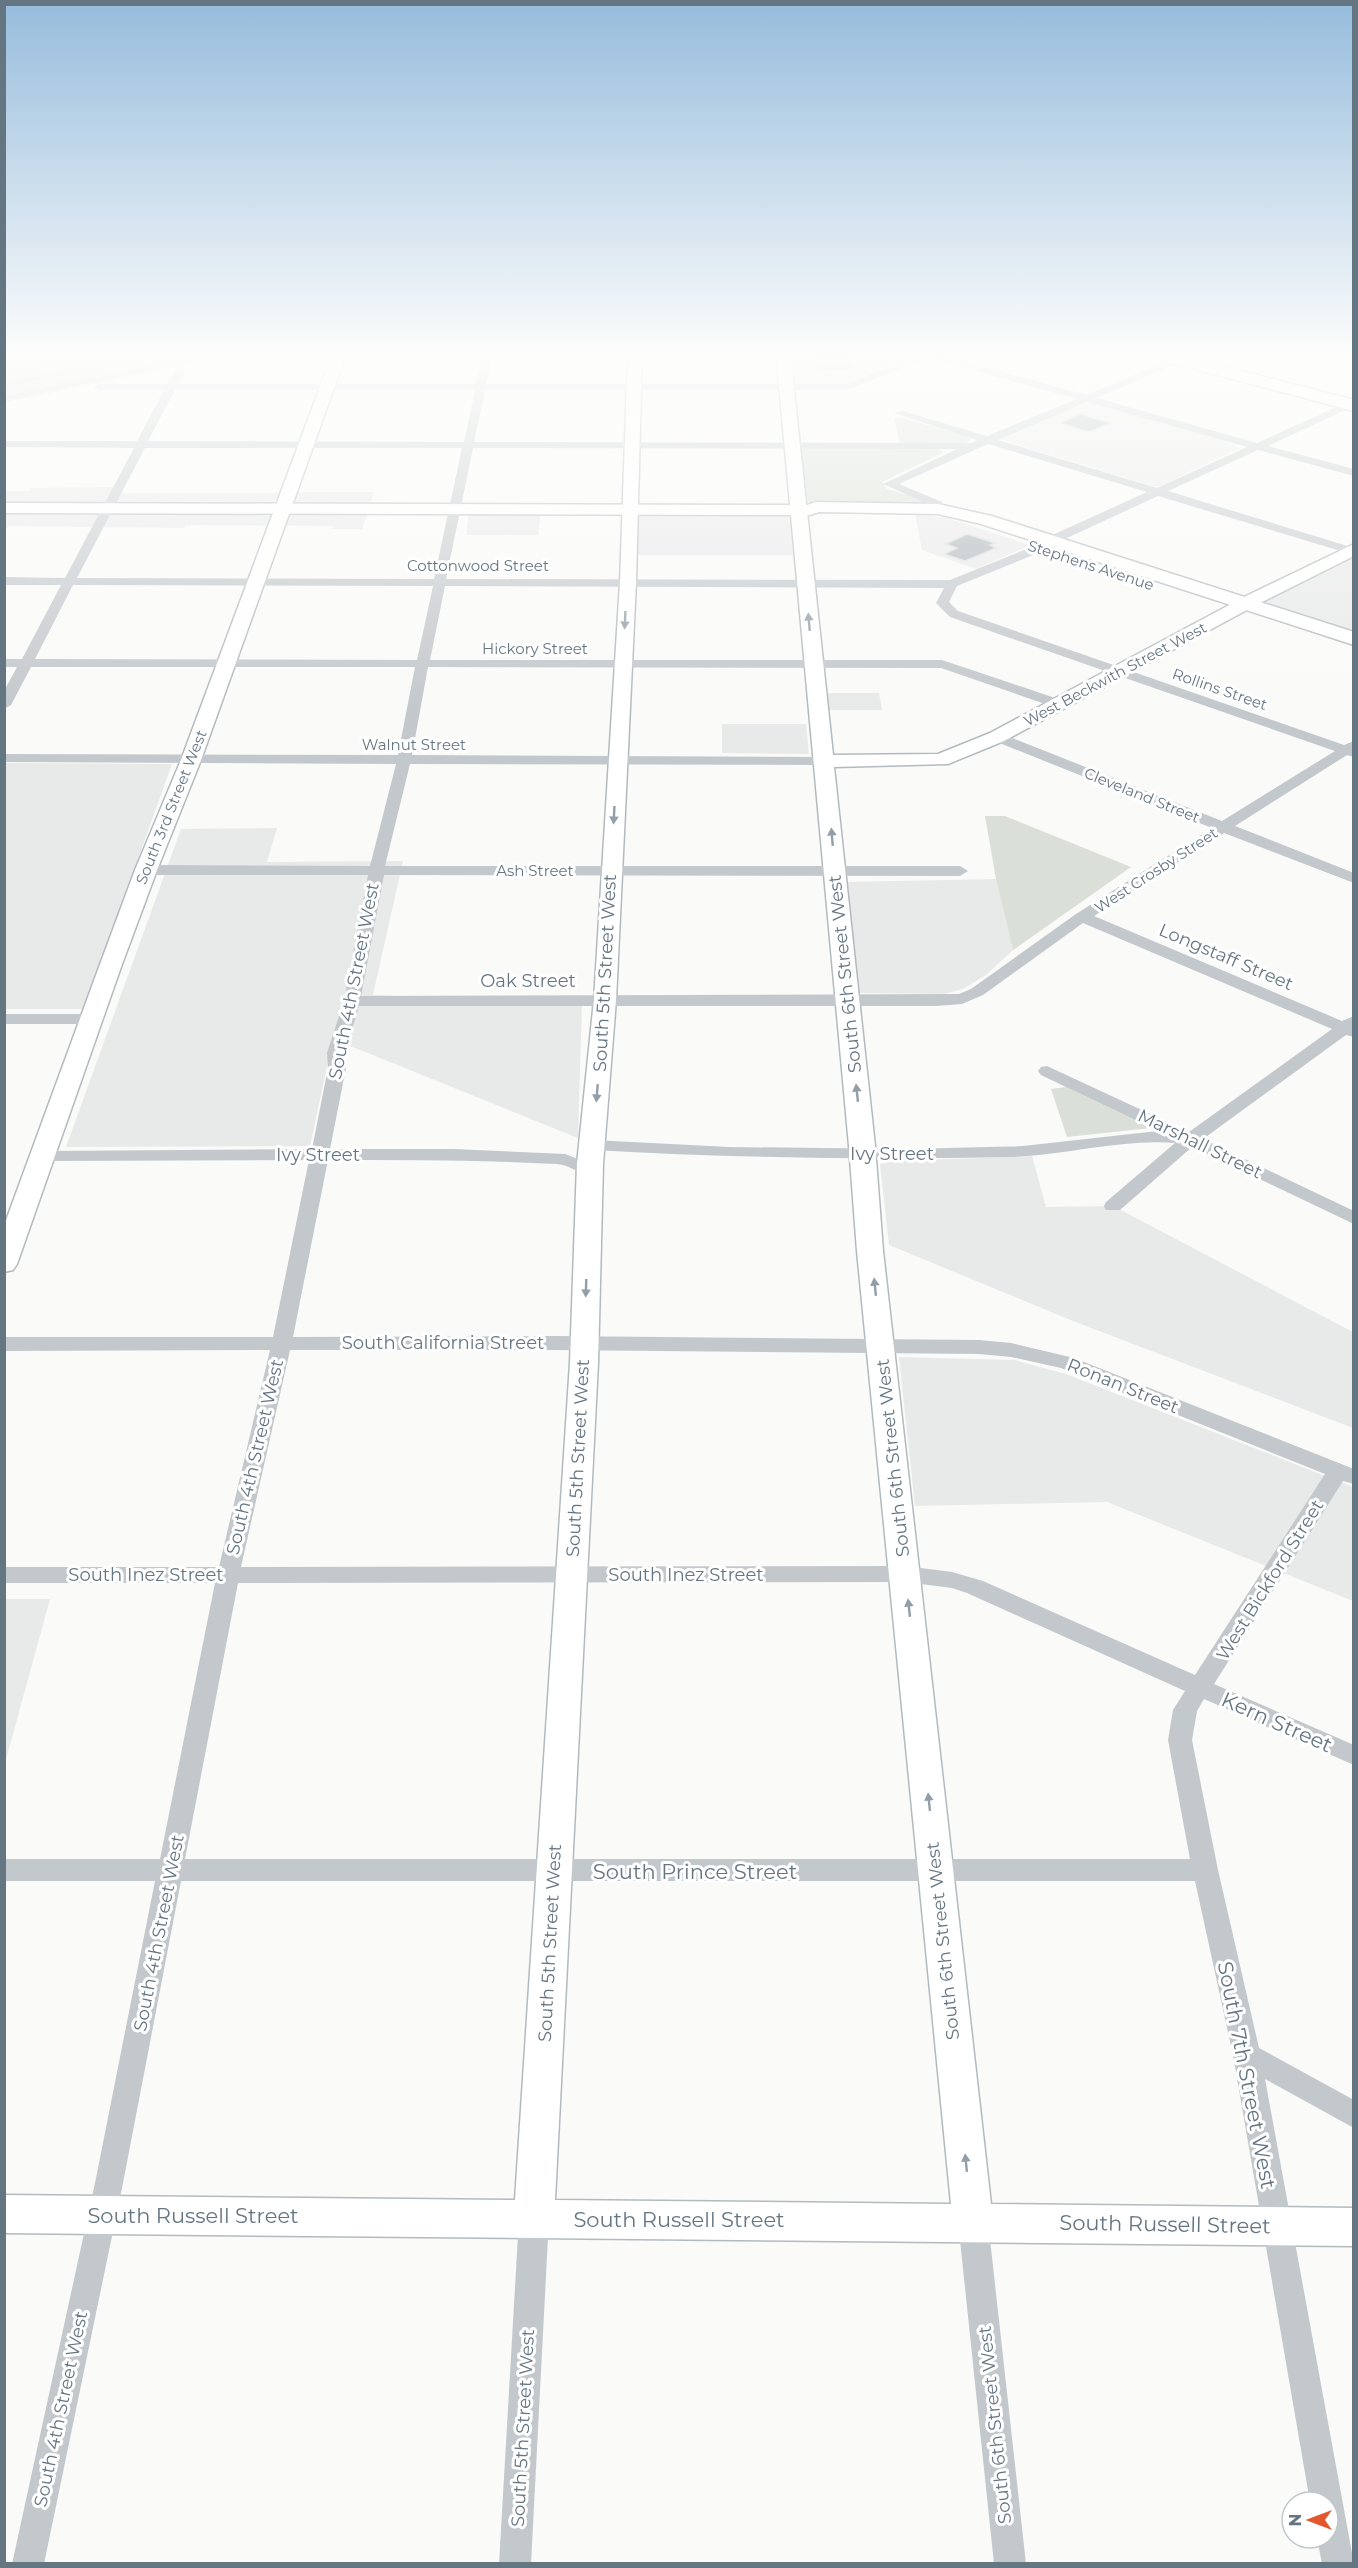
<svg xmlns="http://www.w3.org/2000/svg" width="1358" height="2568" viewBox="0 0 1358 2568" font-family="Montserrat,sans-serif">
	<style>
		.built { fill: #e8e9e9 }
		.green { fill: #dadfd7 }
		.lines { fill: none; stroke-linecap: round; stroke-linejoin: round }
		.stream { stroke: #bbc7cb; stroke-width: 3 }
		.building { fill: #aab3b9; stroke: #dcdcda; stroke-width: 1.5 }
		.secondary-casing { stroke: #b3babf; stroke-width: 3 }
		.primary-casing { stroke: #b5babe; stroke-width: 3 }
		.highway-casing { stroke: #b4b9bd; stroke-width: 3 }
		.street { fill: #c3c8cc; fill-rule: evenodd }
		.secondary { fill: #fff; fill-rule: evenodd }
		.primary { fill: #fff; fill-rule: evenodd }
		.highway { fill: #fff; fill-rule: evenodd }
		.oneway { fill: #939fa8 }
		.labels { text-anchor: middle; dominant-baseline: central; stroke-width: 6; stroke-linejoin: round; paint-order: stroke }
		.far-street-label { font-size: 15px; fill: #657683; stroke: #fff }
		.street-label { font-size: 18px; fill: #657683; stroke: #fff }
		.near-street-label { font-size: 21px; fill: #657683; stroke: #fff }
	</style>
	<rect width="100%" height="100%" fill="#fafaf8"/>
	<g class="built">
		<polygon points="787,352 910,352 916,354 839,386 794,386 791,383"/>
		<polygon points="1091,403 1228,442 1240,448 1160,486 1153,486 999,439 1079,406"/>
		<polygon points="119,487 117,493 280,493 278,499 273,502 5,502 4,491 29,491 31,488"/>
		<polygon points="293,492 374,492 370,503 289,502"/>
		<polygon points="368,512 362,529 332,529 333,526 186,525 184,528 8,526 5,532 5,513"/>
		<polygon points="469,513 541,514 538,535 466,535"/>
		<polygon points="789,513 793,555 632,555 634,514"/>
		<polygon points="915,514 944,517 1030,545 976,569 922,550"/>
		<polygon points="1353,552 1353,640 1245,605"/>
		<polygon points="825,693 879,693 882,710 827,710"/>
		<polygon points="722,724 806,724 809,754 722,753"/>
		<polygon points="5,763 172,764 84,1009 5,1009"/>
		<polygon points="277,828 267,862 403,861 373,995 582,1003 578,1138 333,1039 310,1146 66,1147 181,829"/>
		<polygon points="996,879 1013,950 986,975 963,989 944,994 858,993 845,882"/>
		<polygon points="1032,1156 1046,1207 1113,1206 1353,1332 1353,1428 1073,1321 889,1245 880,1164 895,1161"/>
		<polygon points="899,1357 1014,1360 1066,1374 1353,1487 1353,1601 1107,1502 915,1506"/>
		<polygon points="5,1599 50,1599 5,1763 4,1599"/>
	</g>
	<g class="green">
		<polygon points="33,352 228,352 202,362 5,402 5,357"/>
		<polygon points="894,418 902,418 967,436 971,441 962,444 900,444"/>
		<polygon points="804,448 938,448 944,452 882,482 887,489 922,499 925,501 925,504 811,504 808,501 801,450"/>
		<polygon points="985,816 1005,816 1131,867 1013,950 996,879"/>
		<polygon points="1066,1087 1151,1128 1067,1137 1051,1089"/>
	</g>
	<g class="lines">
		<g class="stream">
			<polyline points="4,386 83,367 126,352"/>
			<polyline points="4,398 159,367 220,352"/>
		</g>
	</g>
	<g class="building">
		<polygon points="814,352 850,352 853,369 816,372"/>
		<polygon points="1081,414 1111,423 1089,432 1059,423"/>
		<polygon points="967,534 995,543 990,545 996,548 965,561 944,554 957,548 946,544"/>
	</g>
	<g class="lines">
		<g class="secondary-casing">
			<g id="secondary">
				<polygon points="333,352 347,352 201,760 157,870 121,967 17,1264 13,1270 4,1272 4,1226 99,967 135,870 181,760"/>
				<polygon points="628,352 642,352 636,582 616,1000 603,1164 598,1363 555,2200 951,2204 857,1251 849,1146 776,352 790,352 833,755 938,754 990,733 1246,596 1354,544 1354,556 1258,604 1004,741 948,764 834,767 875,1146 883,1251 991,2204 1354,2208 1354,2246 4,2233 4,2195 515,2200 570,1363 577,1164 594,1000 620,582"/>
			</g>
		</g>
		<g class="primary-casing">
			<polygon id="primary" points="816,502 938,504 992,516 1354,632 1354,645 981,524 938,514 819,512 810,515 4,513 4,503 807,505"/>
		</g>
		<g class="highway-casing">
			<polygon id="highway" points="1142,352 1169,352 1354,400 1354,411 1144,356"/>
		</g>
		<g class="street">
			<path d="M483,352H493L486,384H846L919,355V352H940L938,354L1086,395L1190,352H1203L1097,398L1257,443L1354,399V406L1268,446L1354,469V476L1258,450L1168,491L1354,548V555L1158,496L1054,544H1046V538L1147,492L988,444L899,484L942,502L944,509L938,512L934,511L932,506L883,484L957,449L473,448L446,579L950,580L1039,544L1045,548L1043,551L957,586L949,602L958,611L1344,745L1354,741V757L1347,755L1235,826L1354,873V883L1224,833L1094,916L1342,1021L1354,1016V1037L1346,1035L1203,1139L1354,1211V1224L1192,1147L1120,1210H1106L1104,1206L1106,1202L1175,1143C1121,1139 1067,1155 1012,1157C872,1160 733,1158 593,1150L587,1149L584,1145L587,1141L593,1140L729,1147L908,1149L1023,1146L1158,1131L1041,1075L1038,1071L1041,1067L1047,1066L1189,1132L1332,1029L1083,923L983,995L962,1004L936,1006H359L345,1053L346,1068L330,1149H453L565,1154L596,1166L599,1170L596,1174C582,1178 572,1165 557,1164C481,1160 404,1160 328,1160L293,1337L554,1336L979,1340L1011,1343L1074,1358L1354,1469V1484L1343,1481L1214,1684L1354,1745V1765L1204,1699L1197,1711L1192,1740L1218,1870L1259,2048L1354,2100V2128L1265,2079L1354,2564H1322L1317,2538H1328V2502H1310L1233,2055L1195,1881H181L123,2183L44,2564H12L95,2183L155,1881H4V1859H160L215,1583H4V1567H219L270,1350L4,1351V1337H273L309,1160L43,1161L37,1160L34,1156L37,1152L43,1151L312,1149L328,1068L327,1053L344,1001L368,875H146L138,870L146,865L370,866L396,764L4,762V754L398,755L415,667H31L11,705L4,709V691L17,667H4V659H22L61,585H4V577L65,578L134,448L4,447V441H137L164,390H99L94,387L99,384H168L176,368L180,367L185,370L178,384H476ZM929,358L1077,399L987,436L903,411L894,413L977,440L971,443L474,442L485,390H847ZM175,390H475L464,442L148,441ZM1087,402L1247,447L1157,488L998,440ZM145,448H462L434,579L77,578ZM73,585L433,586L417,660L35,659ZM445,586L944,588L936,603L950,617L1335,751L1222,821L1002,734H992L990,737L992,740L1212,828L1076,914L971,989L959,994L361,996L384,875L960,876L968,871L960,866H385L410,764L824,765L831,761L824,757L412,755L428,667L941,668L1054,707L1059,708L1066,704L1064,701L942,660H430ZM290,1350H554L979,1354L1011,1357L1061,1368L1325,1474L1195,1675L983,1581L952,1572L905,1566L241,1567ZM905,1582L952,1588L967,1593L1185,1691L1173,1710L1168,1740L1190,1859H185L238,1583Z"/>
			<polygon points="4,1014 91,1014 99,1019 91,1024 4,1024"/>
			<polygon points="534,2204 544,2208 549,2218 531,2564 499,2564 519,2218 524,2208"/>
			<polygon points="973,2207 983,2211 988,2221 1026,2564 994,2564 958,2221 963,2211"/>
		</g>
		<use href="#secondary" class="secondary"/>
		<use href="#primary" class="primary"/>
		<use href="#highway" class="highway"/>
	</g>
	<defs><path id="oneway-solid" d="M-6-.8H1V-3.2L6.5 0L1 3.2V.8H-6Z" transform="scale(1.5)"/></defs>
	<g class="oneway">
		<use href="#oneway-solid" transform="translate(625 620) rotate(93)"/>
		<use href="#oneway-solid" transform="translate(809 622) rotate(-95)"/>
		<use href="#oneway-solid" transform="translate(614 815) rotate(93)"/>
		<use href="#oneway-solid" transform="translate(832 837) rotate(-95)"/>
		<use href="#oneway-solid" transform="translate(597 1093) rotate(95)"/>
		<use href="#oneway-solid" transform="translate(857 1093) rotate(-96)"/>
		<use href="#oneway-solid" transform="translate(875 1287) rotate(-96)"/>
		<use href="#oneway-solid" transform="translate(586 1288) rotate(92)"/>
		<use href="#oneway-solid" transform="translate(909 1608) rotate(-96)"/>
		<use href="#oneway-solid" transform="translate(929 1802) rotate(-96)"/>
		<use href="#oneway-solid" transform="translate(966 2163) rotate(-96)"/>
	</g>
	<linearGradient id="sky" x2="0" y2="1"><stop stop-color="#96bcdc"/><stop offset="0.5" stop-color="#fdfdfc"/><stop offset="1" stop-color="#fdfdfc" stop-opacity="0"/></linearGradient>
	<rect width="1358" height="711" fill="url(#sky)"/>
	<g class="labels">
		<g class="far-street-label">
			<text x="478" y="565">Cottonwood Street</text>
			<text transform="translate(1091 565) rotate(18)">Stephens Avenue</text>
			<text x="535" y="648">Hickory Street</text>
			<text transform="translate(1115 674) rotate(-28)">West Beckwith Street West</text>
			<text transform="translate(1220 689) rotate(19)">Rollins Street</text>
			<text x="414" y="744">Walnut Street</text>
			<text transform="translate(1142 795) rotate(22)">Cleveland Street</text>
			<text transform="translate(171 807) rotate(-68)">South 3rd Street West</text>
			<text x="535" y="870">Ash Street</text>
			<text transform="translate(1156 870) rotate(-33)">West Crosby Street</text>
		</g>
		<g class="street-label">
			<text transform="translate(1226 957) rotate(23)">Longstaff Street</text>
			<text transform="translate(605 973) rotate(-87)">South 5th Street West</text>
			<text transform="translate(845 974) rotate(-96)">South 6th Street West</text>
			<text transform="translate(354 981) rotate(-79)">South 4th Street West</text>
			<text x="528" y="981">Oak Street</text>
			<text transform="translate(1200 1144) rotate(26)">Marshall Street</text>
			<text x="892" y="1154">Ivy Street</text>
			<text x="318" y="1155">Ivy Street</text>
			<text x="443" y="1343">South California Street</text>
			<text transform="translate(1123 1386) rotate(22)">Ronan Street</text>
			<text transform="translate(255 1457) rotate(-77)">South 4th Street West</text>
			<text transform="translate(578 1458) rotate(-87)">South 5th Street West</text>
			<text transform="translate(893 1458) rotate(-96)">South 6th Street West</text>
			<text x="146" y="1575">South Inez Street</text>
			<text x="686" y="1575">South Inez Street</text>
			<text transform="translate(1270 1580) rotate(-58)">West Bickford Street</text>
			<text transform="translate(159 1933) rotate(-79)">South 4th Street West</text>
			<text transform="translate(943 1941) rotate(-96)">South 6th Street West</text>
			<text transform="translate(550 1943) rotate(-87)">South 5th Street West</text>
			<text transform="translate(61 2409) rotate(-78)">South 4th Street West</text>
			<text transform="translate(995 2425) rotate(-96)">South 6th Street West</text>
			<text transform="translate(523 2428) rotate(-87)">South 5th Street West</text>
		</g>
		<g class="near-street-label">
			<text transform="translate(1277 1722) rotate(24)">Kern Street</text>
			<text x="695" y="1871">South Prince Street</text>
			<text transform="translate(1247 2075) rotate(79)">South 7th Street West</text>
			<text x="193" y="2215">South Russell Street</text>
			<text x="679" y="2219">South Russell Street</text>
			<text transform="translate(1165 2224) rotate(1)">South Russell Street</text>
		</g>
	</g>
	<rect width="1358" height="2568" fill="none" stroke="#657683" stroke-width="12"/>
	<g transform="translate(1310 2520) rotate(270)"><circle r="28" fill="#ffffff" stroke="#c1c8cd" stroke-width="1.5"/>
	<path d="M0-4.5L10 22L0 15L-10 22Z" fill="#e4572e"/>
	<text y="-9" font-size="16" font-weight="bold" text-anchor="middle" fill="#657683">N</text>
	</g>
</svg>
